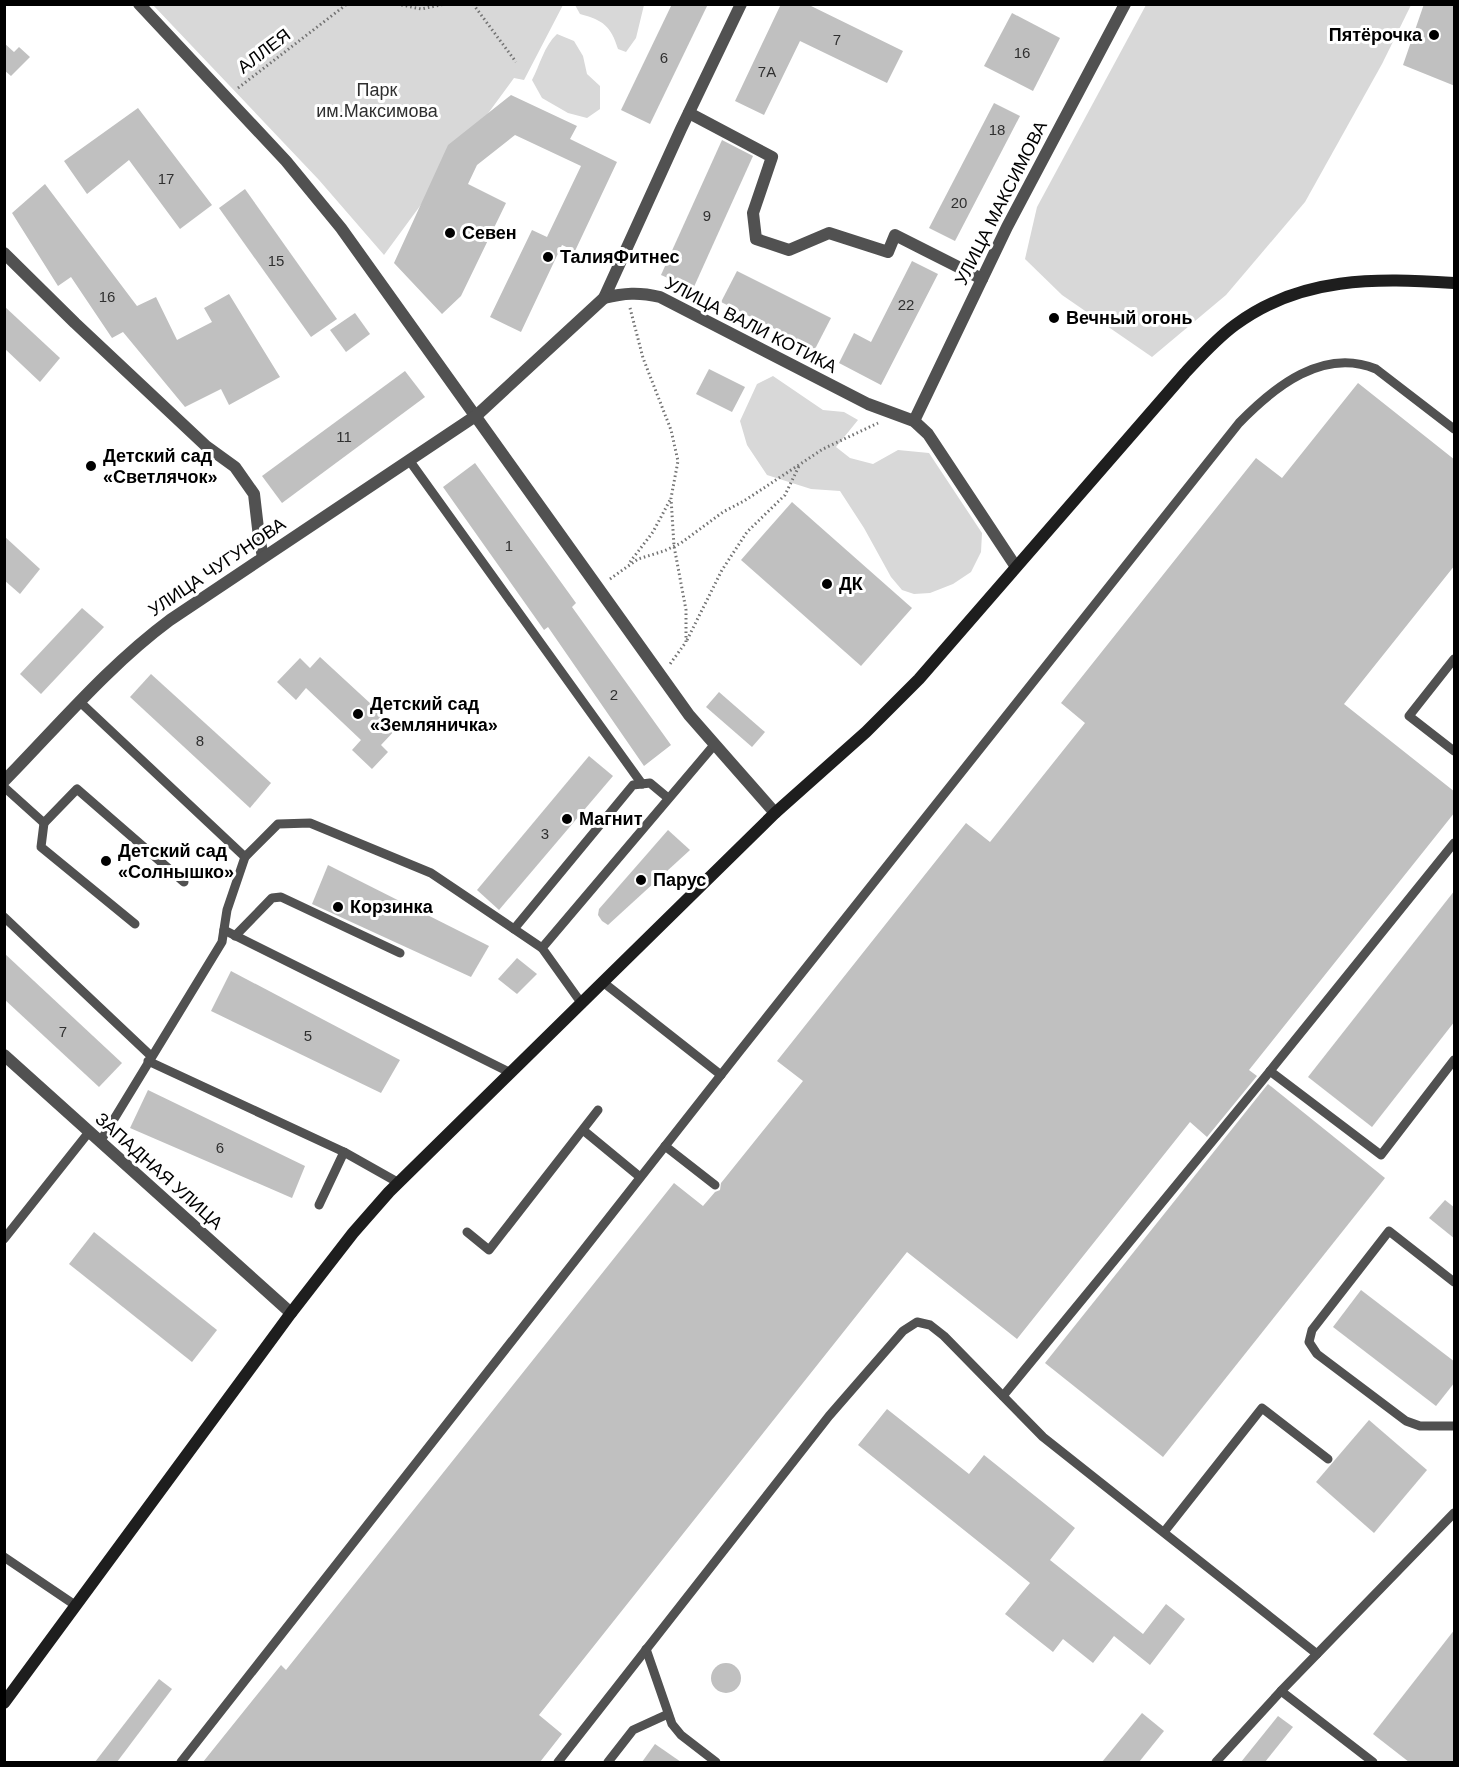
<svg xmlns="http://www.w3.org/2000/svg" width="1459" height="1767" viewBox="0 0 1459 1767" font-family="Helvetica,sans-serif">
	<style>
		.green { fill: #d8d8d8 }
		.building { fill: #c0c0c0 }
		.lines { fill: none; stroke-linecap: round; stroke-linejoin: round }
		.path { stroke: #737373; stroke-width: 3; stroke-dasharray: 1.5 3; stroke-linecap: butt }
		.service { stroke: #515151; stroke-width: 9 }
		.minor { stroke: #515151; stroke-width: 12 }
		.secondary { stroke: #1e1e1e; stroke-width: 12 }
		.poi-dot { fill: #000; stroke: #fff; stroke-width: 2 }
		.labels { text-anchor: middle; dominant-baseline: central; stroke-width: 6; stroke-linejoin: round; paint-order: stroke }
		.number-label { font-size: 15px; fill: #303030 }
		.poi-label { font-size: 18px; font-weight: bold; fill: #000; stroke: #fff; text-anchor: start }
		.street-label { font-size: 18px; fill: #000; stroke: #fff }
		.park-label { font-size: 18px; fill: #2f2f2f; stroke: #fff }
	</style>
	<rect width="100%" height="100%" fill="#fff"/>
	<g class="green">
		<polygon points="153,5 563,5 524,80 514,78 384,255 319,180"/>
		<path d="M575,5H644L636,38L626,52L618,49C611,26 603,20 580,14Z"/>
		<polygon points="1146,5 1411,5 1382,64 1305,202 1226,295 1152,357 1062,295 1025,259 1037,207"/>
		<path d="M557,34L574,41L583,56L587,74L600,86V109L587,118L568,113L542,98L532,80C540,65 544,46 557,34Z"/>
		<polygon points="773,376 823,410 844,412 858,420 836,447 850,458 873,464 898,450 929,453 982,533 981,552 971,572 953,584 930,593 914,594 902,590 891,577 864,528 840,491 811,489 767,475 747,445 740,421 757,384"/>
	</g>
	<g class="building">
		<polygon points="672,4 708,4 650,124 621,110"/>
		<polygon points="781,4 807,4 903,51 887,83 800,41 764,115 735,101"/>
		<polygon points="1424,4 1455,4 1455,86 1403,65"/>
		<polygon points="1012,13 1060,38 1033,91 984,66"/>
		<polygon points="4,43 14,52 19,47 30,57 11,76 4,70"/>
		<polygon points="511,95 577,126 570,139 617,162 575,251 562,245 521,332 490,317 532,230 547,237 581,166 515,135 477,165 468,184 506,203 461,296 442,314 394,263 448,145"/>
		<polygon points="994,103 1020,116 955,241 929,228"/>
		<polygon points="138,108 212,205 180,229 129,160 87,194 64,161"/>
		<polygon points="722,140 753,156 693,289 661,275"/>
		<polygon points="45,184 137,306 156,297 177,340 212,322 204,308 229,294 280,377 229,405 221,389 185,407 123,332 112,338 71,277 58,286 12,213"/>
		<polygon points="245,189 337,319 311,337 219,208"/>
		<polygon points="912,261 938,274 881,385 839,363 854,333 871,342"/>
		<polygon points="737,271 831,318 815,349 721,302"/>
		<polygon points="4,306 60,358 40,382 4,348"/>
		<polygon points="355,313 370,334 346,352 330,330"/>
		<polygon points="709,369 745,387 732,412 696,394"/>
		<polygon points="405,371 425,397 282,503 262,476"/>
		<polygon points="1358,383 1455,460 1455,565 1344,704 1455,792 1455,812 1249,1070 1257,1076 1207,1137 1190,1122 1017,1339 907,1252 539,1715 562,1734 540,1762 203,1762 281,1665 286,1670 674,1183 703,1206 715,1192 720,1190 721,1183 803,1081 777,1061 966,823 990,842 1085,723 1061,703 1256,458 1282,478"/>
		<polygon points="475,463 576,603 572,607 671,745 644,766 548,627 544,630 443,487"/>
		<polygon points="792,502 912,608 861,666 741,560"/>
		<polygon points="4,536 40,569 20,594 4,580"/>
		<polygon points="82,608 104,627 41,694 20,674"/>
		<polygon points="320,657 397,728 381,745 388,752 372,769 352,750 361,740 306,688 296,700 277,682 300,658 310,668"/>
		<polygon points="151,674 271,783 250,808 130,697"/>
		<polygon points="719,692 765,732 752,747 706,707"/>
		<polygon points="589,756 613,776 499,910 477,890"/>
		<polygon points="668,830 690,850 608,925 602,921 598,915 599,909"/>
		<polygon points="328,865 489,946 471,977 312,904"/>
		<polygon points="1455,890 1455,1021 1372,1127 1308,1077"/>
		<polygon points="4,953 122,1063 99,1087 4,999"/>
		<polygon points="517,958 537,974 517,994 498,979"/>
		<polygon points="231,971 400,1060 381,1093 211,1011"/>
		<polygon points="1268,1084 1385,1178 1163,1457 1045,1363"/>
		<polygon points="148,1090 305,1166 292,1198 130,1128"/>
		<polygon points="1445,1200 1455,1208 1455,1239 1429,1218"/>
		<polygon points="94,1232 217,1330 192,1362 69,1264"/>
		<polygon points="1361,1290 1455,1362 1455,1382 1436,1406 1333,1327"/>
		<polygon points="887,1409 969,1474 984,1455 1075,1528 1050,1560 1143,1634 1166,1604 1185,1619 1150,1665 1114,1636 1093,1663 1063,1639 1053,1652 1005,1614 1030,1583 858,1445"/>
		<polygon points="1369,1420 1427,1470 1374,1533 1316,1482"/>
		<polygon points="1455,1629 1455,1762 1409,1762 1373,1734"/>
		<circle cx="726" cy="1678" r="15"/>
		<polygon points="159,1679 172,1689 117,1762 95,1762"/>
		<polygon points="1142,1713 1164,1731 1139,1762 1102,1762"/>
		<polygon points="1278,1716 1293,1727 1265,1762 1241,1762"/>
		<polygon points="655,1744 681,1762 642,1762"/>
	</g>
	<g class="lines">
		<g class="path">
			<polyline points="397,4 421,9 445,4"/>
			<polyline points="473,4 516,62"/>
			<polyline points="238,88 347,4"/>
			<polyline points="630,308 643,358 671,430 678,461 671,498 674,546 686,610 686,642 670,664"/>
			<polyline points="630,562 653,532 670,500"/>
			<polyline points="610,579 638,559 664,551 681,543 723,512 744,501 823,449 878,423"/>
			<polyline points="687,640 722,570 747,532 785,495 799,466"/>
		</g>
		<g class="service">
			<polyline points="409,460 642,784"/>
			<polyline points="1454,659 1409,716 1454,751"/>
			<polyline points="80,702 245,857"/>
			<polyline points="4,787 44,823 77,789 184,882"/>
			<polyline points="44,823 41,847 135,924"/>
			<polyline points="4,917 151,1056"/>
			<polyline points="224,930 511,1073"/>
			<polyline points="235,936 272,898 281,897 400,953"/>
			<polyline points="542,948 514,929 633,785 650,783 668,798"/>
			<polyline points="604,983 721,1075"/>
			<polyline points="582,1004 542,948 715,744"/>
			<polyline points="148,1061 344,1152 399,1183"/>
			<polyline points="1270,1071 1381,1155 1454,1060"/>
			<polyline points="583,1130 640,1177"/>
			<polyline points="100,1142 222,942 227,910 245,857 278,824 310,823 431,873 514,929"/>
			<polyline points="665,1146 715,1185"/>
			<polyline points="319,1205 344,1152"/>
			<polyline points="467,1232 489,1250 598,1110"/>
			<polyline points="4,1239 89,1132"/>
			<polyline points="1454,1282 1389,1231 1312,1330 1309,1342 1317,1354 1406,1421 1420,1426 1454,1426"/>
			<polyline points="1003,1396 1270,1071 1454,843"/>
			<polyline points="1164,1532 1262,1408 1328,1459"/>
			<polyline points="4,1557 75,1605"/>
			<polyline points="646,1649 672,1724 681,1735 716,1762"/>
			<polyline points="1281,1691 1373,1762"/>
			<path d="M181,1762L739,1052L1239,423C1274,387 1323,347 1376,369L1454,429"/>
			<polyline points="558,1762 829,1416 903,1331 917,1322 930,1325 944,1336 1043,1437 1317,1654"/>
			<polyline points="608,1762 633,1730 668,1714"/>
			<polyline points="1216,1762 1281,1691 1454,1513"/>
		</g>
		<g class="minor">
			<polyline points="139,4 286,161 341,228 689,715 775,813"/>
			<path d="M741,4L681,129L604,298C624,293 639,292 660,297L868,404L914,421L928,434L1016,567"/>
			<polyline points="689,113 772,157 753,213 756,239 789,250 829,233 888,252 895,235 982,279"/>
			<polyline points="4,253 75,323 206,446 235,467 254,494 259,537 263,557"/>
			<polyline points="914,421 1007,227 1125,4"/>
			<path d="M4,781C58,726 108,666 170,620L477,415L604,298"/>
			<polyline points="4,1055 291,1313"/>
		</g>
		<path class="secondary" d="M4,1703L291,1313L353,1233L389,1192L775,813L866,732L919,679L1185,373C1201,356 1216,339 1235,325C1301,276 1376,278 1454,283"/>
	</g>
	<g class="poi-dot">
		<circle cx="1434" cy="35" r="6"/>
		<circle cx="450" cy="233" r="6"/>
		<circle cx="548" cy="257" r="6"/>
		<circle cx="1054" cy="318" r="6"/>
		<circle cx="91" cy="466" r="6"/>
		<circle cx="827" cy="584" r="6"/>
		<circle cx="358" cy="714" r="6"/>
		<circle cx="567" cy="819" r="6"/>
		<circle cx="106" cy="861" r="6"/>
		<circle cx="641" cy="880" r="6"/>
		<circle cx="338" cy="907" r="6"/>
	</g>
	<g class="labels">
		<g class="number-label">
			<text x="837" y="39">7</text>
			<text x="1022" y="52">16</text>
			<text x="664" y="57">6</text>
			<text x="767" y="71">7А</text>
			<text x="997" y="129">18</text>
			<text x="166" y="178">17</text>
			<text x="959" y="202">20</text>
			<text x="707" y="215">9</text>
			<text x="276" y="260">15</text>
			<text x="107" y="296">16</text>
			<text x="906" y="304">22</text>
			<text x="344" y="436">11</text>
			<text x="509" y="545">1</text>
			<text x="614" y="694">2</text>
			<text x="200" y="740">8</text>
			<text x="545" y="833">3</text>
			<text x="63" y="1031">7</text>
			<text x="308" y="1035">5</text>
			<text x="220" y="1147">6</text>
		</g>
		<g class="poi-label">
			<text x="1422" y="35" text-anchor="end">Пятёрочка</text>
			<text x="462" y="233">Севен</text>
			<text x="560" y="257">ТалияФитнес</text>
			<text x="1066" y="318">Вечный огонь</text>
			<text x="103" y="456">Детский сад<tspan x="103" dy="21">«Светлячок»</tspan></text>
			<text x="839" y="584">ДК</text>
			<text x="370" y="704">Детский сад<tspan x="370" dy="21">«Земляничка»</tspan></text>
			<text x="579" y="819">Магнит</text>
			<text x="118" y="851">Детский сад<tspan x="118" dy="21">«Солнышко»</tspan></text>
			<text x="653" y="880">Парус</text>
			<text x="350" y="907">Корзинка</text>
		</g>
		<g class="street-label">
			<text transform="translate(264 51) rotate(-37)">АЛЛЕЯ</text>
			<text transform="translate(1001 203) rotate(-63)">УЛИЦА МАКСИМОВА</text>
			<text transform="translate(751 325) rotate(27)">УЛИЦА ВАЛИ КОТИКА</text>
			<text transform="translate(217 567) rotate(-34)">УЛИЦА ЧУГУНОВА</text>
			<text transform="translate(159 1171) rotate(42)">ЗАПАДНАЯ УЛИЦА</text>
		</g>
		<g class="park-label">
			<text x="377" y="90">Парк<tspan x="377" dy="21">им.Максимова</tspan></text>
		</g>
	</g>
	<rect width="1459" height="1767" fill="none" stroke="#000000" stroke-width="12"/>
</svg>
